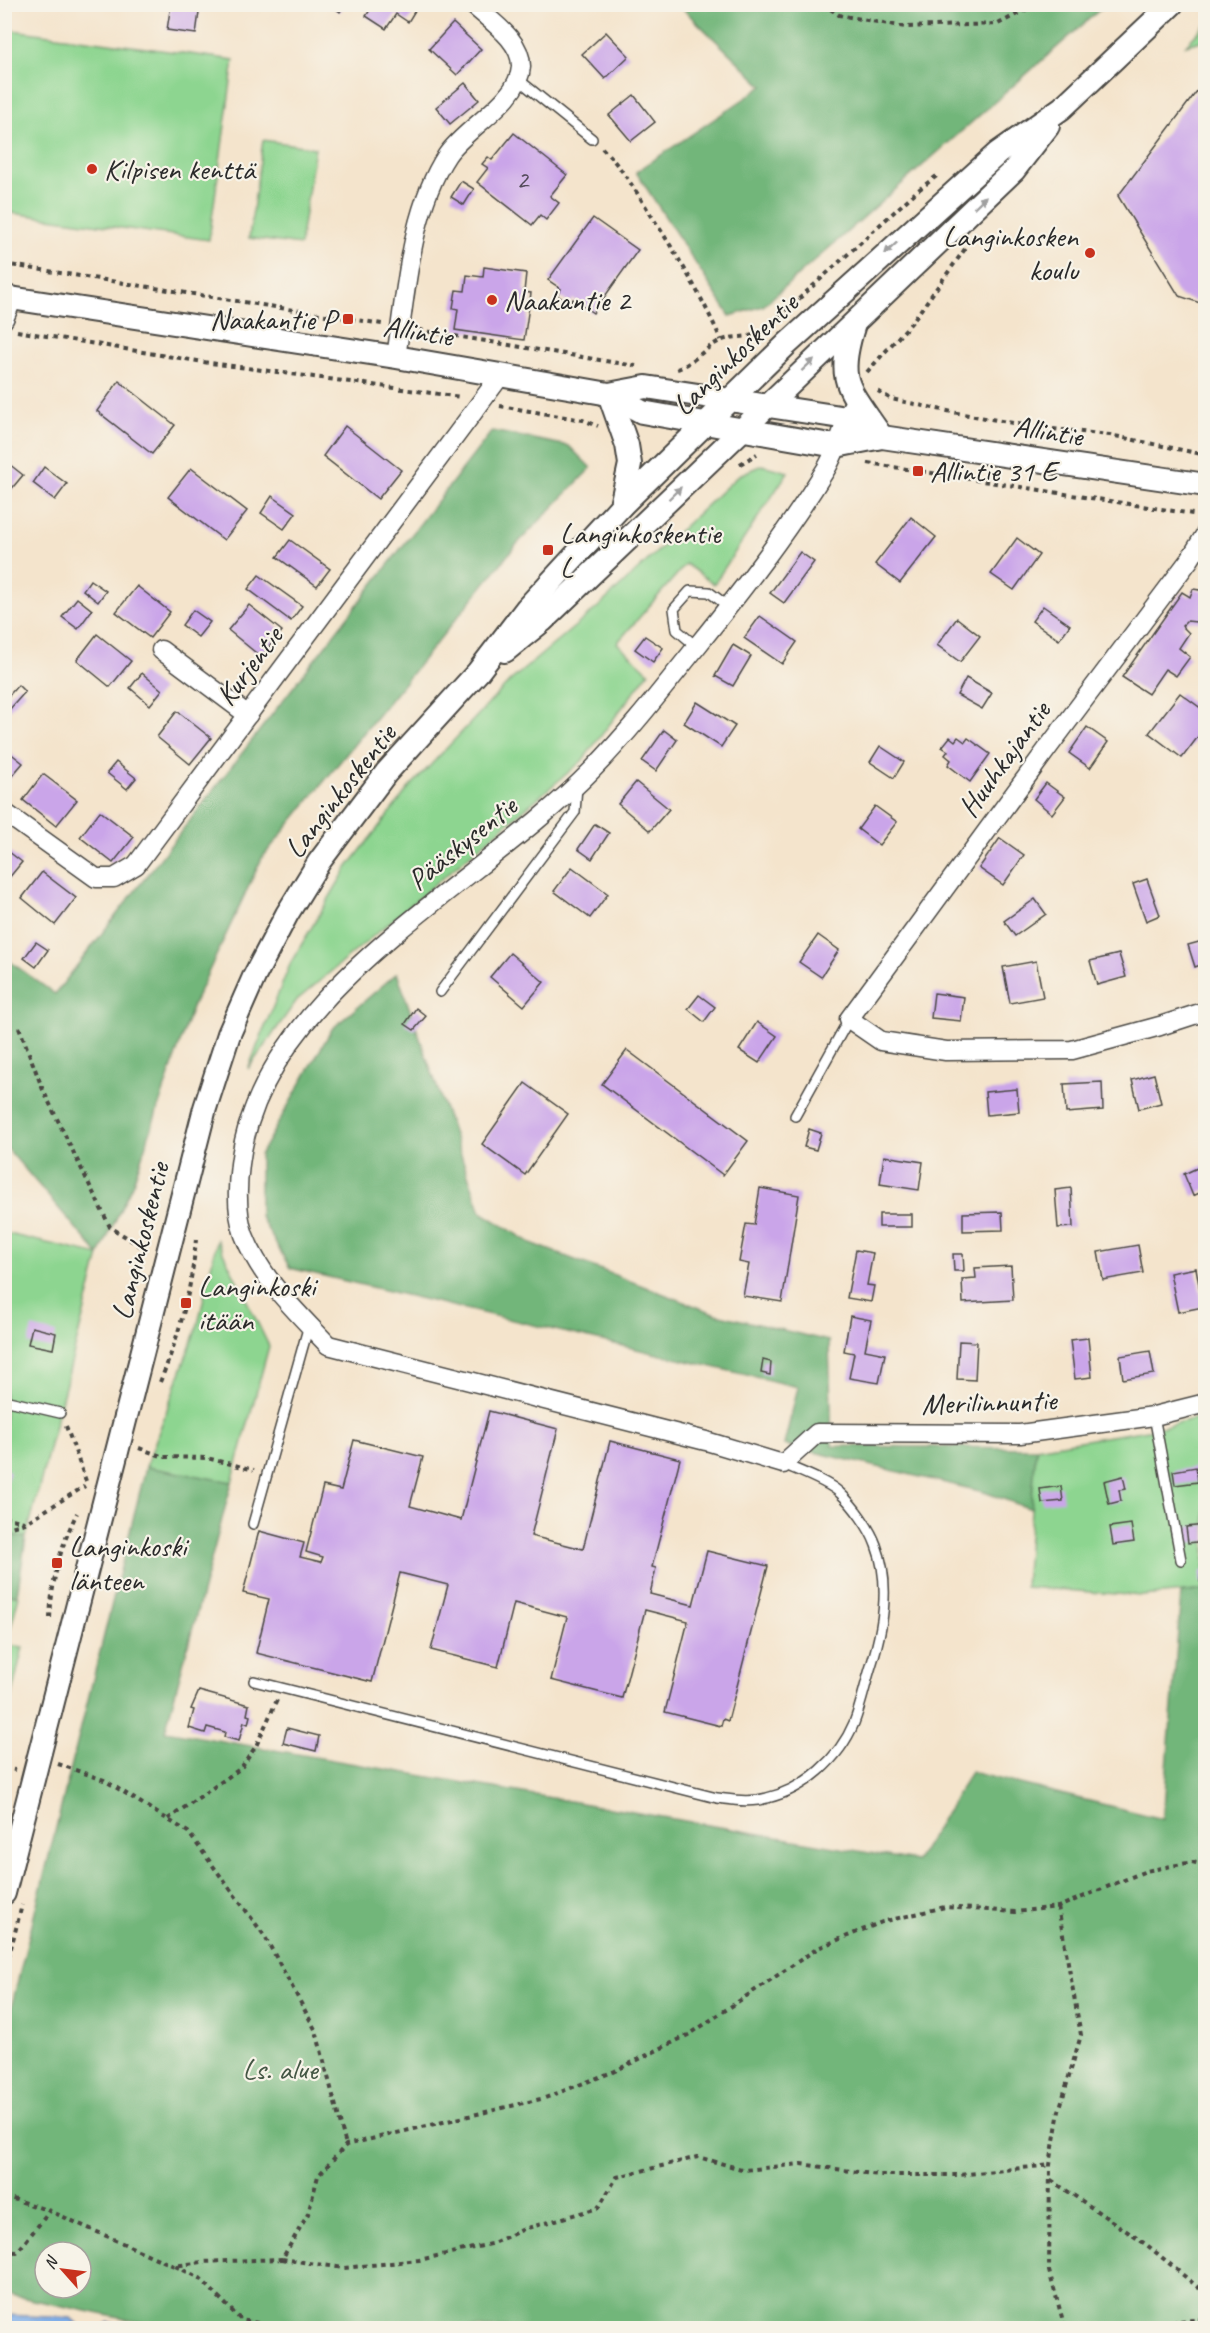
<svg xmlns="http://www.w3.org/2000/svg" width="1210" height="2333" viewBox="0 0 1210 2333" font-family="Caveat,sans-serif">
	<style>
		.green { fill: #8dd590; stroke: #5c805e; stroke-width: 1.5 }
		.forest { fill: #72b67a; stroke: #4e7052; stroke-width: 1.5; fill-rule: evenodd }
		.water { fill: #7faee9; stroke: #556c8a; stroke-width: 1.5 }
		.building { fill: #caa5e9 }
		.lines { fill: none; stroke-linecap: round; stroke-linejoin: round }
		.service-casing { stroke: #494743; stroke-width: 12 }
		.minor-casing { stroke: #494743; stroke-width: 21 }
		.tertiary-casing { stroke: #494743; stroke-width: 26 }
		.path { stroke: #494743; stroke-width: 4; stroke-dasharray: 4.5 4.5; stroke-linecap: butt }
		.service { stroke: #fff; stroke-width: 9 }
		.minor { stroke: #fff; stroke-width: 18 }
		.tertiary { stroke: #fff; stroke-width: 22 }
		.oneway { fill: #a0a0a0 }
		.poi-dot { fill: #c8321e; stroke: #f7f3e8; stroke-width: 2 }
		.labels { text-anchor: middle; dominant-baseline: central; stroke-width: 4.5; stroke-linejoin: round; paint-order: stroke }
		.number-label { font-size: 27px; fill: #534a5a }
		.poi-label { font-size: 30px; fill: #2b2b2b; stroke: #f7f3e8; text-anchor: start }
		.street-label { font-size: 30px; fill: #2b2b2b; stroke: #f7f3e8 }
		.park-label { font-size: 30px; fill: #445644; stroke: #f7f3e8 }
	</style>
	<rect width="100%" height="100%" fill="#f7f3e8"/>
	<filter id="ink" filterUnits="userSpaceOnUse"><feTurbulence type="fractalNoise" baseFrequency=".0167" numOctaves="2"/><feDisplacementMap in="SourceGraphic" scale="12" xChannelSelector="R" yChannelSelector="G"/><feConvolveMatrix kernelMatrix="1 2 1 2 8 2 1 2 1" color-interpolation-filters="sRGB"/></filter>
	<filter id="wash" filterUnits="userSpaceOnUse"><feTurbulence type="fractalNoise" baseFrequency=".008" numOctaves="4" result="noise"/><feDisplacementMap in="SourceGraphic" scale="24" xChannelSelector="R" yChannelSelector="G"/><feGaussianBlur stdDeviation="1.35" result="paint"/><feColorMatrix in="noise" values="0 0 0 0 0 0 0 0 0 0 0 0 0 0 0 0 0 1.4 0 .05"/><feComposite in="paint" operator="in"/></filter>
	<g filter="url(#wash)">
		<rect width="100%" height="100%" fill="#f4e4cc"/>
		<g class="green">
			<polygon points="1205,25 1205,40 1186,45"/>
			<polygon points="5,29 234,60 209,240 5,212"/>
			<polygon points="263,140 315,148 300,245 249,238"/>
			<polygon points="762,465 788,472 714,584 686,564 617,643 649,672 582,761 297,1000 248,1069 291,962 347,868 408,789 510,681 598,607 739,475"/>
			<polygon points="4,1233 99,1255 26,1538 5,1533"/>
			<polygon points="217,1240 269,1346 232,1482 146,1467 198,1324"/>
			<polygon points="1205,1416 1205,1590 1142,1596 1025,1587 1036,1448 1154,1429"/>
			<polygon points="5,1593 19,1596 6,1645 23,1647 5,1723"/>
		</g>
		<g class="forest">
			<polygon points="679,5 1105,5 763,306 730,316 636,172 763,86"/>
			<polygon points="492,431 569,446 591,468 516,545 262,858 192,1007 133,1183 99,1255 5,1146 5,958 55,994"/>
			<polygon points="397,973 481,1212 531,1243 716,1314 829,1341 832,1446 1036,1448 1031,1509 984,1492 784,1445 798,1387 290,1268 260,1216 260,1155 332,1029"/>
			<path d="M146,1467L232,1482L165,1731L916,1861L971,1772L1163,1819L1181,1593L1205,1590V2328H167L5,2294V2032ZM45,2252H81V2288H45Z"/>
			<polygon points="4,1533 26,1538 17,1595 5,1593"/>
		</g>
		<polygon class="water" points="5,2315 71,2318 80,2326 100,2328 109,2322 133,2328 5,2328"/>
		<g id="blocks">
			<g class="building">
				<polygon points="171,4 200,5 196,34 167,30"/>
				<polygon points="329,4 345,4 340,12"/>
				<polygon points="374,4 419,4 408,22 396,14 386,29 366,16"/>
				<polygon points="453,23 481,49 457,75 429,49"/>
				<polygon points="606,32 629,56 605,79 582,54"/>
				<polygon points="1206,79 1206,305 1179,296 1118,196"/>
				<polygon points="465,83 479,100 450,124 436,107"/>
				<polygon points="634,95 655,122 631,141 609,115"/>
				<polygon points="514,133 567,175 550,196 559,203 546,220 540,215 532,225 477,182 488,168 482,164 488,157 492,160"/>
				<polygon points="461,181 474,189 464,205 451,197"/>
				<polygon points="593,218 638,250 593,313 573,299 570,304 557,295 561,289 548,280"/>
				<polygon points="484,267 526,273 524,292 531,293 524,340 455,330 458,309 453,308 456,290 465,291 467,275 483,277"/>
				<polygon points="119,381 175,425 152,454 97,411"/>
				<polygon points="345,426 401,470 378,499 323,456"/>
				<polygon points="4,460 23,475 4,498"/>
				<polygon points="44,467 67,484 55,500 33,483"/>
				<polygon points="191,468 247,511 224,540 168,497"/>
				<polygon points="272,496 296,513 284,529 261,513"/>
				<polygon points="911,517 936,537 900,583 875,564"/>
				<polygon points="1017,538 1039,555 1014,590 991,574"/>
				<polygon points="290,540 330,569 317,586 277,557"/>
				<polygon points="800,552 814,562 784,603 770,593"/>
				<polygon points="259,575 302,606 291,621 248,589"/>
				<polygon points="90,580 106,591 98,602 83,590"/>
				<polygon points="137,586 170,612 150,638 116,612"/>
				<polygon points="1193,589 1206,591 1206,623 1187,621 1182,626 1189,633 1179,648 1190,657 1176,676 1165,669 1148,694 1122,677 1182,592 1190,597"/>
				<polygon points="77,598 92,610 78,629 62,617"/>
				<polygon points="249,605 282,631 261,657 228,630"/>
				<polygon points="1043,606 1070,625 1059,640 1032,621"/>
				<polygon points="193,610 210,622 198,637 182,625"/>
				<polygon points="760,616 797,642 782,664 744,638"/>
				<polygon points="957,618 980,636 960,662 937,645"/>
				<polygon points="97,634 131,661 110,687 77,660"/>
				<polygon points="645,636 663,648 653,662 635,649"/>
				<polygon points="733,645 751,656 733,686 715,676"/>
				<polygon points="142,673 162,690 150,705 130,688"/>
				<polygon points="966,678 992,693 982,709 957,695"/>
				<polygon points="18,685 25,692 9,710 4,706 4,701"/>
				<polygon points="1180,693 1206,712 1206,726 1182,758 1149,733"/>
				<polygon points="697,702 735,726 721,747 684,723"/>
				<polygon points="177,711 211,738 190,764 157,737"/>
				<polygon points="1087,727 1108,742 1090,768 1069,753"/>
				<polygon points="664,730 677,740 656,771 642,761"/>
				<polygon points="950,737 955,741 958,737 965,742 968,738 990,754 970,782 948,765 951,760 945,755 948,751 942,747"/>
				<polygon points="880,746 904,762 894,778 870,762"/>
				<polygon points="4,748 23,763 4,785"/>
				<polygon points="116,762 136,778 127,789 107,773"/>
				<polygon points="43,774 77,800 56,826 23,800"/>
				<polygon points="636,782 669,809 650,831 618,804"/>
				<polygon points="1046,783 1065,797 1052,814 1034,799"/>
				<polygon points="875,806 897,822 879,845 858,829"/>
				<polygon points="100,811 134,837 113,863 80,837"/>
				<polygon points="595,824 609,833 592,859 578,849"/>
				<polygon points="1000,838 1024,855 1003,885 979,868"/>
				<polygon points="4,848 22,862 4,884"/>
				<polygon points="572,867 608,894 590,918 554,891"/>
				<polygon points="42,872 76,898 55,925 22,898"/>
				<polygon points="1147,879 1160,915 1146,921 1133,884"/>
				<polygon points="1035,899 1046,914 1015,936 1004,921"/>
				<polygon points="818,935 839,950 821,977 799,962"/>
				<polygon points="1206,940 1206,963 1195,967 1188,945"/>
				<polygon points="36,942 48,950 36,967 24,958"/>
				<polygon points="510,953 544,982 524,1006 490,977"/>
				<polygon points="1119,954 1126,977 1097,985 1090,961"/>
				<polygon points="1036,961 1043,997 1010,1003 1003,967"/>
				<polygon points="934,993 964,997 961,1021 931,1018"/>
				<polygon points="699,995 715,1007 704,1022 688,1009"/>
				<polygon points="416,1008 426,1016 414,1030 405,1024"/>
				<polygon points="757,1022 777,1036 759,1063 739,1050"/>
				<polygon points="627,1050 748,1141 723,1175 602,1084"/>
				<polygon points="1154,1074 1161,1103 1139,1109 1132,1080"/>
				<polygon points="1102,1082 1103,1110 1066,1113 1064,1084"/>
				<polygon points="525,1083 568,1114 525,1175 482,1144"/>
				<polygon points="1017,1089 1019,1112 987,1115 985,1092"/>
				<polygon points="809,1129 821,1133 816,1150 804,1147"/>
				<polygon points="884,1156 923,1162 919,1190 880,1184"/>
				<polygon points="1206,1164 1206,1190 1193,1196 1184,1174"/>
				<polygon points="760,1188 799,1195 782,1302 743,1296 749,1264 739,1262 746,1224 754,1225"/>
				<polygon points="1071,1188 1073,1227 1058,1228 1055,1190"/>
				<polygon points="1002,1212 1003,1230 963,1231 963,1213"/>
				<rect x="879" y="1214" width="33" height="13"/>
				<polygon points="1138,1245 1143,1273 1103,1280 1098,1252"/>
				<polygon points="856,1250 873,1253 867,1285 874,1286 871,1302 847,1298"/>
				<polygon points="953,1254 963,1254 964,1271 954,1271"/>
				<polygon points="1011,1266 1013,1300 963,1303 962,1279 976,1278 975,1268"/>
				<polygon points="1196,1268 1203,1307 1178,1312 1170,1273"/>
				<polygon points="850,1316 871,1320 865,1350 885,1354 879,1383 849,1378 854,1353 844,1351"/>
				<polygon points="32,1327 56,1333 53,1349 28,1344"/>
				<polygon points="1088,1338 1092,1377 1075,1379 1070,1340"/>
				<polygon points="959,1341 977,1342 975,1380 957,1379"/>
				<polygon points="1150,1351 1154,1374 1123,1379 1120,1356"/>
				<polygon points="763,1360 771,1362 770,1375 761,1373"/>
				<polygon points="489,1411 558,1429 531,1536 583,1549 610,1441 680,1459 652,1567 656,1568 650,1594 693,1605 707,1551 768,1566 728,1721 723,1719 721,1726 665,1712 688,1621 645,1610 622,1698 551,1680 567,1617 514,1603 498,1667 431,1650 448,1585 400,1573 372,1682 256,1653 269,1599 243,1593 259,1531 304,1543 300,1557 321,1562 323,1557 306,1552 323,1486 341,1490 354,1440 423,1457 410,1506 461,1520"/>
				<polygon points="1196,1467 1198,1482 1175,1485 1173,1471"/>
				<polygon points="4,1470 10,1471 5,1489 4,1489"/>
				<polygon points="1123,1476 1126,1489 1119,1490 1121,1501 1109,1504 1104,1481"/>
				<polygon points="1061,1486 1063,1501 1042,1503 1040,1489"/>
				<polygon points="1131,1524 1134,1542 1113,1545 1110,1527"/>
				<polygon points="1205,1525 1206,1541 1188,1543 1186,1527"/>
				<polygon points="1201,1571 1206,1571 1205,1583 1200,1582"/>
				<polygon points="199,1691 249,1705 247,1715 250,1716 248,1724 244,1722 239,1741 224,1737 225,1732 207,1727 205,1733 189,1728 194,1710 191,1709"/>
				<polygon points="287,1728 319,1736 316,1751 283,1743"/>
			</g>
		</g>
	</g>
	<g filter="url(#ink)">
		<use href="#blocks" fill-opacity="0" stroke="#494743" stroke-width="1.5"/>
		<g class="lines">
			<g class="service-casing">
				<g id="service">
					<polyline points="519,80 592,139"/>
					<polyline points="697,647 677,630 674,609 690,591 709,592 729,607"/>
					<polyline points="440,992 575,812 577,787"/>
					<polyline points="795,1116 849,1019"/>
					<polyline points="4,1400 60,1413"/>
					<polyline points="1154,1416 1181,1560"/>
					<polyline points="253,1524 309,1325"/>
					<path d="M254,1681L717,1798C734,1800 751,1803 767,1798C805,1789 839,1759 854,1723C861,1705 865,1685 871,1666C883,1629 891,1584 876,1545C870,1528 853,1505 840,1493C829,1482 799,1471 783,1464"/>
				</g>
			</g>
			<g class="minor-casing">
				<g id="minor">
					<polyline points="4,319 13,298"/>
					<path d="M396,357C406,294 410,211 447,155C466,127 519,101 521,67C522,40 489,20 472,4"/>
					<path d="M851,408C843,428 837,451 826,469C788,531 743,589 698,645C664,687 631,730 593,769C480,886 261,989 240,1164C237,1187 236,1213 244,1235C261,1279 296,1311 328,1345L706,1441L783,1464L817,1433L1020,1434L1154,1416L1206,1403"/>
					<polyline points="1206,533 1190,559 1050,745 849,1019 881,1041 946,1051 1072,1050 1160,1026 1206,1011"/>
					<polyline points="161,650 248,715"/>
					<polyline points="4,812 96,878 114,878 136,865 501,375"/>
				</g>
			</g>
			<g class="tertiary-casing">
				<g id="tertiary">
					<polyline points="4,297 396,357 609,394 642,412 836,446 882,437 1206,485"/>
					<path d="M854,324C836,381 847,386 879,433"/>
					<polyline points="609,394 646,387 847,418 882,437"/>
					<polyline points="609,394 627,445 630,464 621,506"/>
					<polyline points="505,651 542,621 1014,170 1048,126"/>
					<polyline points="4,1893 205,1108 229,1034 254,977 287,914 319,862 386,773 478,672 527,608 621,506 786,345 998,153 1062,108 1172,4"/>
				</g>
			</g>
			<g class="path">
				<polyline points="823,4 839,15 905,27 998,24 1037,4"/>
				<path d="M602,148C622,168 636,191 651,215C677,255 702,296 721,340"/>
				<polyline points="4,264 382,324"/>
				<polyline points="419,330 636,366"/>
				<polyline points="17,331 203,362 461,397"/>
				<path d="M677,369C693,364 704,348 720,341C739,333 749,342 768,327L917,191L938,175"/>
				<polyline points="867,372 912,322 965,249"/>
				<polyline points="878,391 891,399 952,412 1035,427 1110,435 1206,455"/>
				<polyline points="500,406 583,420 598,426"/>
				<polyline points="868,463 1199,515"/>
				<polyline points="740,464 757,454"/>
				<polyline points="19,1027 43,1090 110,1227 147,1250"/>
				<path d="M160,1382C179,1336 192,1289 196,1239"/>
				<polyline points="66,1426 86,1481"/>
				<polyline points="139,1448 164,1457 207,1458 254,1470"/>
				<polyline points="4,1517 24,1522"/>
				<polyline points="4,1529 25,1523 85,1486"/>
				<path d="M50,1618C52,1579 60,1547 77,1513"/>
				<polyline points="58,1764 104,1780 188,1832 264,1935 316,2031 346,2145"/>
				<polyline points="4,1768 15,1770"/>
				<polyline points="168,1819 241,1768 256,1746 277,1700"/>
				<polyline points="1058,1907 1081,2035 1059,2111 1050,2165 1049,2271 1065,2328"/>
				<polyline points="4,1975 22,1905"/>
				<polyline points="1051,2180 1147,2245 1206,2294"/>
				<polyline points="4,2196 50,2211 174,2266 202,2262 282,2259 308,2214 318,2176 346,2145 545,2098 615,2071 690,2034 818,1948 882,1922 945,1907 1015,1912 1058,1907 1146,1871 1192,1862 1206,1865"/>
				<polyline points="4,2251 17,2252 50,2211"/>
				<polyline points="282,2259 344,2268 419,2260 491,2244 524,2229 598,2208 617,2177 698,2157 745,2170 801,2164 879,2175 959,2175 1050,2165"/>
				<polyline points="175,2266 200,2278 241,2320 285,2328"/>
				<polyline points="1127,2328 1139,2324 1206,2319"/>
			</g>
			<use href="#service" class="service"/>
			<use href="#minor" class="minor"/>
			<use href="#tertiary" class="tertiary"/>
		</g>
		<defs><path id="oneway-solid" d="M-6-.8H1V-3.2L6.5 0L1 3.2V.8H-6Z" transform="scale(1.5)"/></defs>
		<g class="oneway">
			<use href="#oneway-solid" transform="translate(980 202) rotate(-44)"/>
			<use href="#oneway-solid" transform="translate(891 248) rotate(137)"/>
			<use href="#oneway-solid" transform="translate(808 365) rotate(-43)"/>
			<use href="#oneway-solid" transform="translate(675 493) rotate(-44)"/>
		</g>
	</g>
	<g class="poi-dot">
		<circle cx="92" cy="169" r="6"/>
		<circle cx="1090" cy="253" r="6"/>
		<circle cx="492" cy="300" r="6"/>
		<rect x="342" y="313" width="12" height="12" rx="3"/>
		<rect x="912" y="465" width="12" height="12" rx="3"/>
		<rect x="542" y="544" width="12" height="12" rx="3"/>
		<rect x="180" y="1297" width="12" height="12" rx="3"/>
		<rect x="51" y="1557" width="12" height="12" rx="3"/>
	</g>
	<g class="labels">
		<g class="number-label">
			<text x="522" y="179">2</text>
		</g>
		<g class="poi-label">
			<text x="104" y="169">Kilpisen kenttä</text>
			<text x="1078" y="236" text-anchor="end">Langinkosken<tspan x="1078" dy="34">koulu</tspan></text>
			<text x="504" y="300">Naakantie 2</text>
			<text x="336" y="319" text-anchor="end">Naakantie P</text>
			<text x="930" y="471">Allintie 31 E</text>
			<text x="560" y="533">Langinkoskentie<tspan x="560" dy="34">L</tspan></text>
			<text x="198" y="1286">Langinkoski<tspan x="198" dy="34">itään</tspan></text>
			<text x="69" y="1546">Langinkoski<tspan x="69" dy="34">länteen</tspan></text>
		</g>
		<g class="street-label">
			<text transform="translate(418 331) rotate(9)">Allintie</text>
			<text transform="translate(735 354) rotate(-44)">Langinkoskentie</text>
			<text transform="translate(1048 431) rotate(9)">Allintie</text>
			<text transform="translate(249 666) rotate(-53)">Kurjentie</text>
			<text transform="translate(1004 759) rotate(-54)">Huuhkajantie</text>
			<text transform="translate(340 791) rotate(-52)">Langinkoskentie</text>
			<text transform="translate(462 843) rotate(-39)">Pääskysentie</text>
			<text transform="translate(140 1241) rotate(-76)">Langinkoskentie</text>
			<text transform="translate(989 1402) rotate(-2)">Merilinnuntie</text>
		</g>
		<g class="park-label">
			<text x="280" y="2069">Ls. alue</text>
		</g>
	</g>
	<rect width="1210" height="2333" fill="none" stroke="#f7f3e8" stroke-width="24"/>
	<g transform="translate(63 2270) rotate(298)"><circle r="28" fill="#f7f3e8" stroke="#a5a39c" stroke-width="1.5"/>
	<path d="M0-4.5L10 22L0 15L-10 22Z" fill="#c8321e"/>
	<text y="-9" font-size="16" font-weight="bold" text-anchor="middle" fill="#2b2b2b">N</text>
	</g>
</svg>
